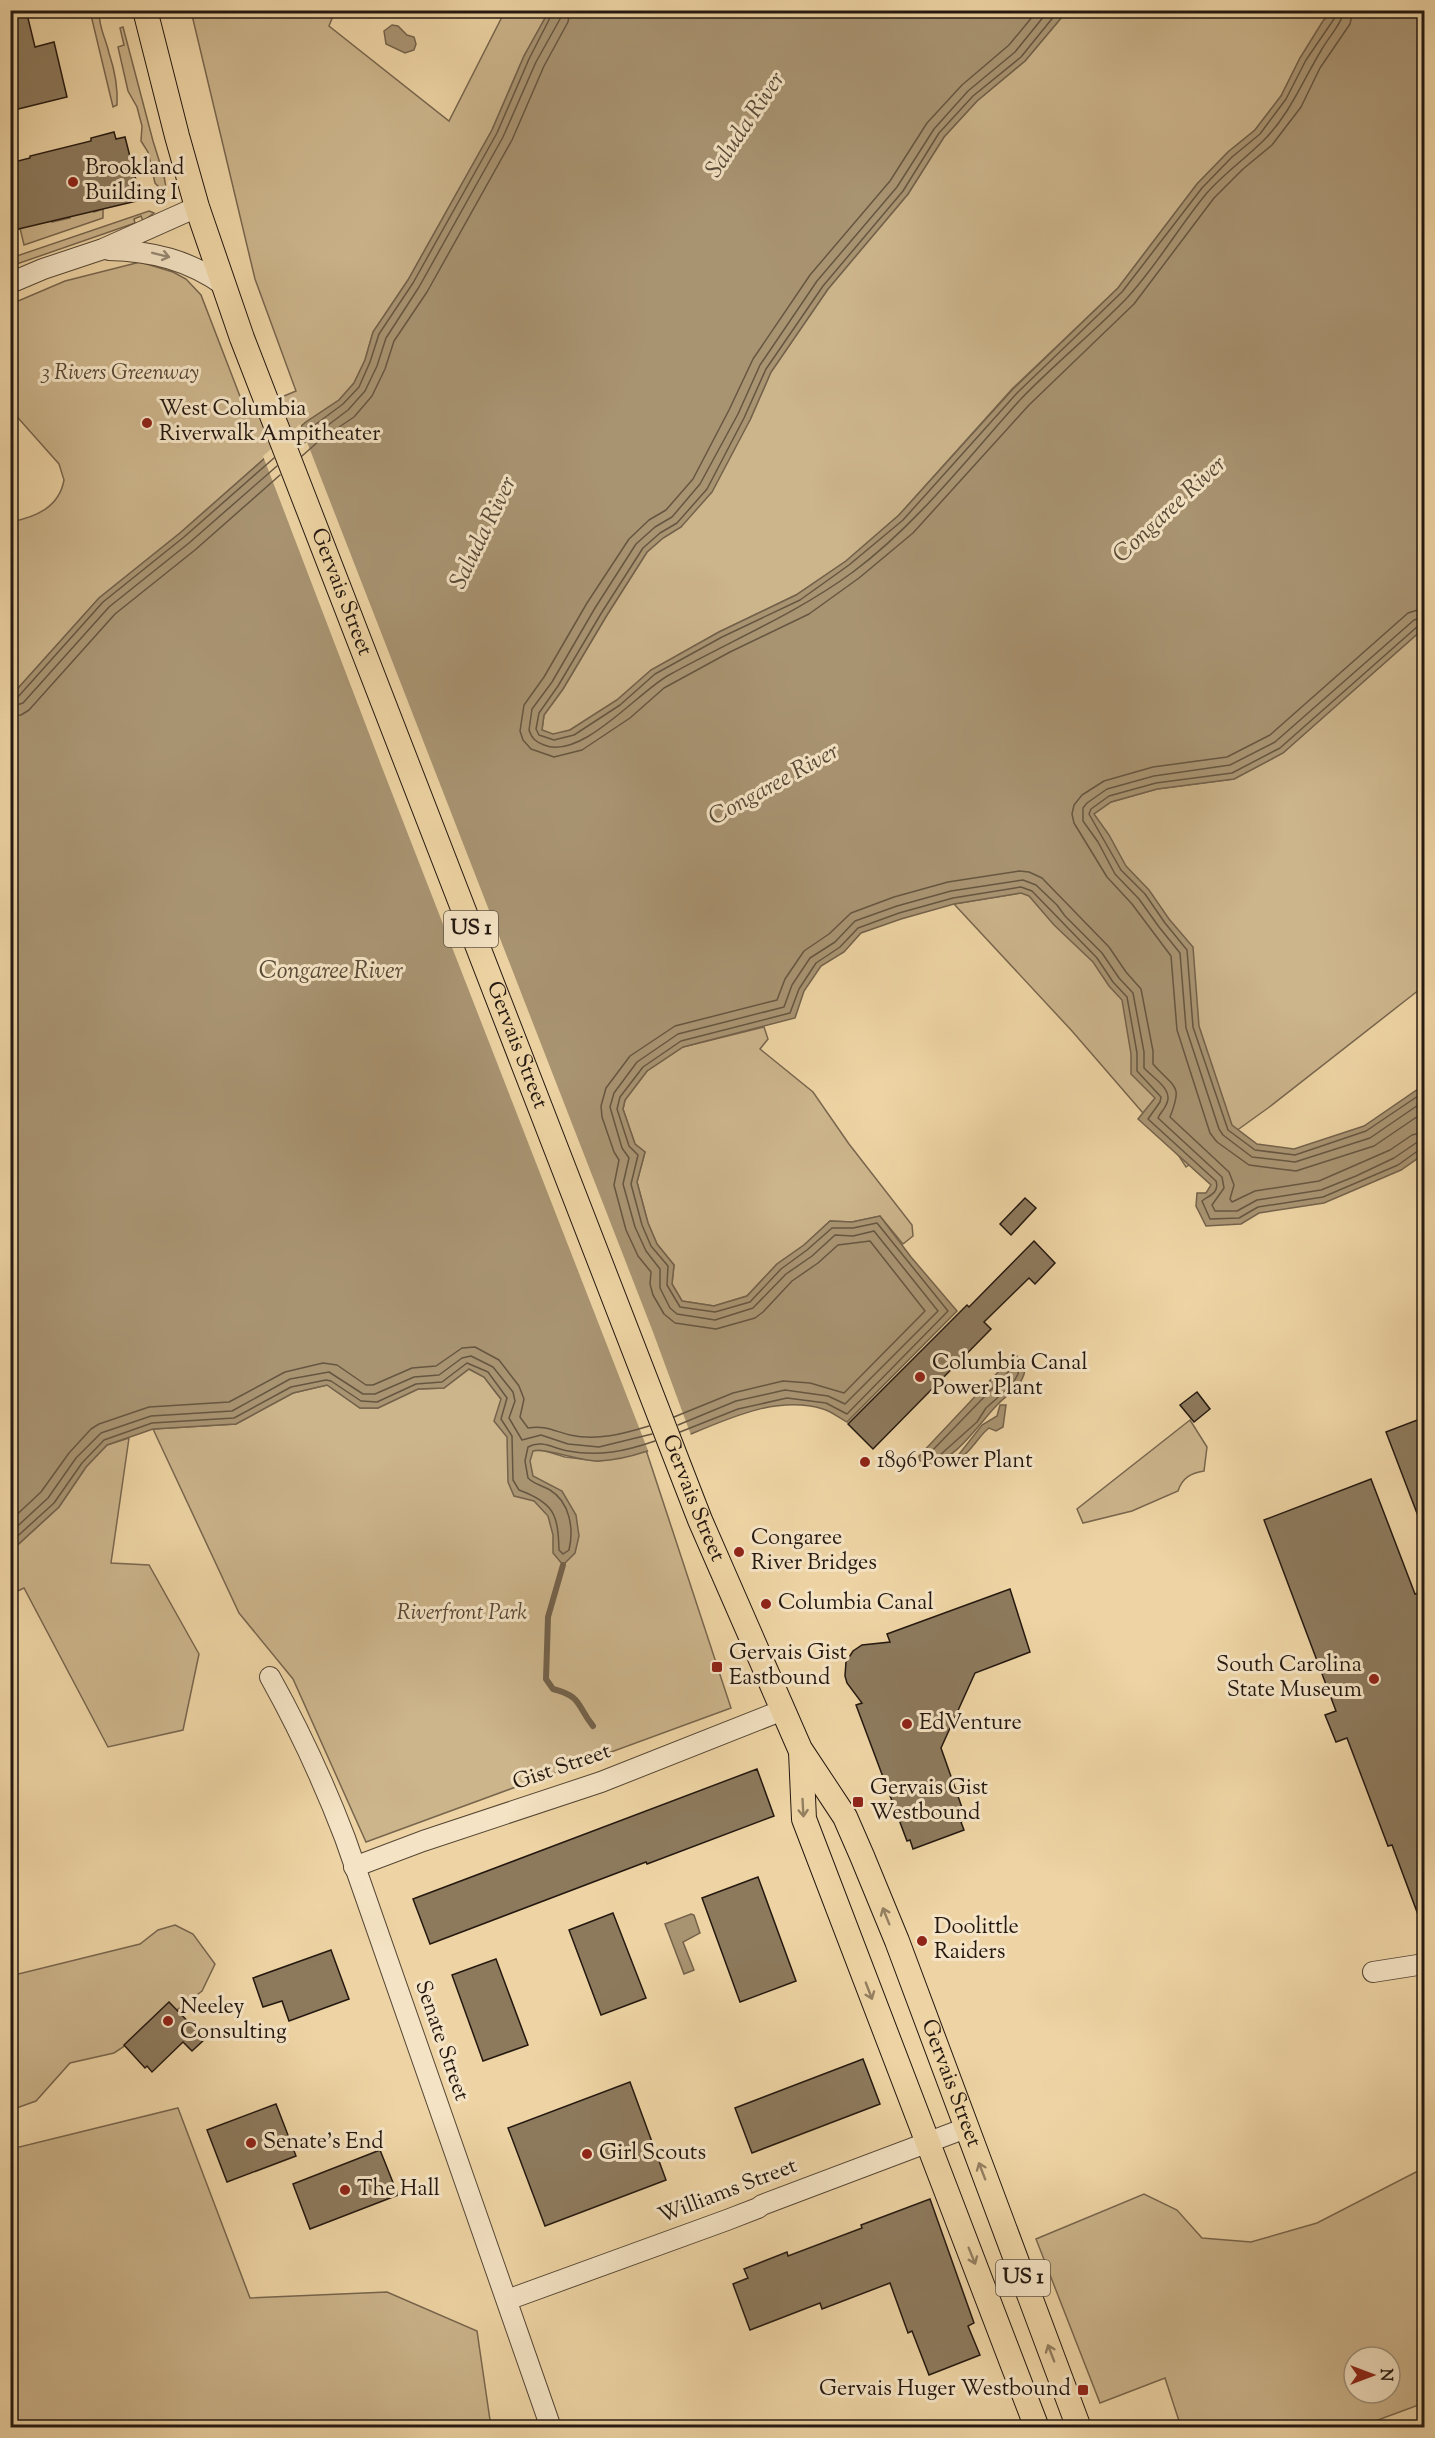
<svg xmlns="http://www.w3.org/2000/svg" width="1435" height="2438" viewBox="0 0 1435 2438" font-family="'Sorts Mill Goudy',serif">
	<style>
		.green { fill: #ccb48b; stroke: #78664e; stroke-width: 1.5; fill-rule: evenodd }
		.water { fill: #a99472; stroke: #74624b; stroke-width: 1.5 }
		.pier { fill: #eed4a4 }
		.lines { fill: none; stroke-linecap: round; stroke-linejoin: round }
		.shore { stroke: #665641; stroke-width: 1.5 }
		.stream { stroke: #74624b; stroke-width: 6 }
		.building { fill: #8d7a5d; stroke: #241810; stroke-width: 1.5 }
		.minor-casing { stroke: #564735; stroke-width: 22 }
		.major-casing { stroke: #241810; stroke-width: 26 }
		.minor { stroke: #f4e3c4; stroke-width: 20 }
		.major { stroke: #eed4a4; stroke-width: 24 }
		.oneway { stroke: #968873 }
		.oneway2 { stroke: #937f61 }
		.poi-dot { fill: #8f2418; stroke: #f4e3c4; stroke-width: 2 }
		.labels { text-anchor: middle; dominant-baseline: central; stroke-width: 6; stroke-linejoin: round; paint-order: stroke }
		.shield { fill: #f4e3c4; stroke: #625546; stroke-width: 1.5 }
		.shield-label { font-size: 21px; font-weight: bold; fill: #241810 }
		.poi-label { font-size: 22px; fill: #241810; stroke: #f4e3c4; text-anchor: start }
		.park-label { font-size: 22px; font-style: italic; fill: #564735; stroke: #f4e3c4 }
		.street-label { font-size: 22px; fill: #241810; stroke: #f4e3c4 }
		.water-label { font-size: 24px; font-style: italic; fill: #594a37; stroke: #f4e3c4 }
	</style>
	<rect width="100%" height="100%" fill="#eed4a4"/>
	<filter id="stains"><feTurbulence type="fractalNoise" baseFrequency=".00333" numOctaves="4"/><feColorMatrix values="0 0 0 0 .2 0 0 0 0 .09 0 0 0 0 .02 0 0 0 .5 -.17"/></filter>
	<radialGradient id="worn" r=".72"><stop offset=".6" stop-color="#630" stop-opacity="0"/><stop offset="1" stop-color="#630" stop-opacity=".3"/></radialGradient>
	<g class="green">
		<path d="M90,11H99C99,29 105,36 109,53C115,71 118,87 117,105L113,107Z"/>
		<path d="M191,11H335L329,26L449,121L505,11H549L524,56L492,130L408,280L373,332L365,360L354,383L339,400L306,422L180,533L99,598L11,696V522C35,517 59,508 64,480L59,464L11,410V304L65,281L140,262L173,272L186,279L201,295L246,412L296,391L255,279Z"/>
		<polygon points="1067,11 1333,11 1323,21 1300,58 1281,96 1255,130 1228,152 1197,184 1118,288 1012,389 899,515 846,561 796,595 719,632 651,670 617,700 570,730 553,735 542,730 544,715 563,689 607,615 647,552 663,538 681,527 750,420 771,372 828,289 908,194 944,137 977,101 1025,61"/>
		<polygon points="123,27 153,141 164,176 166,188 159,187 155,183 148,152 141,141 142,126 137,107 128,91 118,47 124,45 120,28"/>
		<polygon points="93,208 94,212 103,209 103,218 24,245 20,228 51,218 52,222 70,218 69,214"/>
		<polygon points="149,211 154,213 143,221 141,216 134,219 135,223 11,266 11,258"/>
		<polygon points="1424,628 1424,986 1268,1108 1186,1167 1175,1150 1072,1031 954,904 1021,893 1061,837 1111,802 1157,789 1234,779 1283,753"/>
		<polygon points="764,1027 768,1039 760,1049 813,1092 849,1144 912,1225 913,1236 903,1244 880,1216 852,1222 830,1221 804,1245 777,1264 747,1296 714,1306 682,1301 672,1284 674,1265 657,1244 648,1223 637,1182 645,1152 635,1144 623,1109 625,1100 647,1071 683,1047"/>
		<polygon points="469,1369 484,1377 539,1449 565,1457 599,1461 646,1450 731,1708 366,1842 293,1679 239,1613 153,1429 236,1424 293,1393 327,1385 360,1408 378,1408 418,1389 444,1388"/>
		<path d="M1190,1420L1207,1447L1204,1471C1191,1473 1182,1478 1178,1491L1132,1511L1083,1523L1077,1509Z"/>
		<polygon points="129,1438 111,1563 149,1565 199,1654 183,1730 108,1747 24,1588 11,1594 11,1551 59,1507 86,1467 107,1445"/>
		<polygon points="175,1925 193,1934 215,1964 202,1991 158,2024 114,2053 70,2063 36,2101 11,2110 10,1976 140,1944 158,1930"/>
		<polygon points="178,2108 250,2298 387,2292 477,2331 491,2427 11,2427 11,2149"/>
		<path d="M1424,2171V2403L1359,2427H1181L1165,2378L1100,2403L1036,2239L1144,2194L1177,2210L1202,2238L1251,2242L1317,2223L1416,2172ZM1354,2357H1390V2393H1354Z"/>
	</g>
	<g class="water">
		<path d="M549,11H1067L1025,61L977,101L944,137L908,194L828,289L771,372L750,420L712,492L681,527L663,538L647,552L607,615L563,689L544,715L542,730L553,734L570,730L617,700L651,670L719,632L796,595L846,561L899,515L1013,389L1118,288L1197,184L1228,152L1255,130L1281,96L1300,58L1323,21L1333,11H1424V628L1283,753L1234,779L1157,789L1111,802L1094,814L1109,835L1126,866L1149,890L1169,919L1193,947L1199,1026L1232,1125L1257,1144L1294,1149L1364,1126L1424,1085V1154L1401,1170L1324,1203L1259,1213L1241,1224L1206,1226L1196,1206L1197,1193H1206L1211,1185L1138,1119L1155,1098L1131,1074V1054L1122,1000L1109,986L1093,962L1054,925L1029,896L1021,893L954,904L901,919L861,933L844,952L821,966L804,991L795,1018L683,1047L647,1071L625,1100L623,1109L635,1144L645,1152L637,1182L648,1223L657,1244L674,1265L672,1284L682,1301L714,1306L747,1296L777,1264L804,1245L830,1221L852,1222L880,1216L911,1257L957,1311L847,1422C839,1418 831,1411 823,1409C749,1387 673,1458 599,1461C582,1462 544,1447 533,1451L530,1461L533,1476L562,1491L576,1515L579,1536L575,1553L563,1565L553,1553V1535L548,1516L534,1501L514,1496L508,1482L507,1437L494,1421L501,1399L484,1377L469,1369L444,1388L418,1389L378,1408H360L327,1385L293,1393L236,1424L153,1429L107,1445L86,1467L59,1507L11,1551V696L99,598L180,533L306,422L339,400L354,383L365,360L373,332L408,280L492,130L524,56Z"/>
		<polygon points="392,25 398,26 407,35 414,37 416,44 414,50 405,53 386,44 384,31"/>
		<path d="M1015,1354L1025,1364C1025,1368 1025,1373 1023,1377C1018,1390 1006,1395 998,1404C979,1423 956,1461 928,1465L919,1460V1456Z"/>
		<path d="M1000,1405H1006L1003,1427L996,1431L989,1428C978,1436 969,1457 956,1458L982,1425L997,1416Z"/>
		<polygon points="691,1914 694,1915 700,1933 683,1942 694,1970 684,1974 665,1924"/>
	</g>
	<polygon class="pier" points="300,424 653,1332 692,1438 649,1453 383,770 263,456"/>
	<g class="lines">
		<g class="shore">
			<polyline points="1038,10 1009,45 962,85 927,123 890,181 810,275 753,359 729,410 693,479 666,510 649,520 629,539 587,603 544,677 524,705 520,731 523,740 531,749 554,757 582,750 630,718 664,688 730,652 809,614 859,578 913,533 1029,405 1134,304 1214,198 1243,169 1272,145 1301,107 1320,68 1350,24 1353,10"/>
			<path d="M1049,10L1015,52L968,91L934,129L897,187L817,281L760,365L738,414L700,484L672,517L655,527L636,544L595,608L552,682L532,709L529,730C532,739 536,742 544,745C581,761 639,691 669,675C730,641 796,614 853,572C917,524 966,460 1019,401C1053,365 1092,334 1126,299C1156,267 1178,228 1206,194C1223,174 1245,159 1264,140C1290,114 1303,80 1322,49C1328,38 1343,22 1344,10"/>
			<polyline points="1059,10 1021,57 973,96 939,133 903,191 823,286 766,369 744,418 707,489 677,523 660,533 643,548 602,612 558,686 539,713 536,729 539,735 554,740 574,735 620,705 655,674 722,637 800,600 849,565 903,520 1017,393 1122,292 1202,188 1232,157 1260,134 1286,99 1306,60 1336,16 1337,10"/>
			<polyline points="296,439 343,404 359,387 370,362 379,334 413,283 497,133 529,59 554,10"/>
			<polyline points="299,447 348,410 365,391 377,366 386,338 419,287 503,137 536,62 560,19 561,10"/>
			<polyline points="302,456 320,440 354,417 372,396 385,369 394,341 427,292 512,140 544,66 568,22 570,10"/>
			<polyline points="1424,608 1408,613 1270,735 1227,757 1153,767 1104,781 1082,795 1074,805 1072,814 1074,823 1107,877 1132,904 1171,956 1177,1030 1210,1133 1217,1142 1249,1165 1296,1171 1374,1146 1424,1112"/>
			<polyline points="1424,617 1414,620 1275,742 1230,765 1154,776 1107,789 1087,803 1083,808 1083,821 1098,842 1115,874 1139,899 1159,927 1180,953 1186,1028 1219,1129 1223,1135 1252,1157 1295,1162 1370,1138 1424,1101"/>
			<polyline points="1424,624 1418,626 1280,748 1232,773 1156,783 1109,796 1091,809 1089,814 1121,870 1145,894 1165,923 1187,950 1193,1027 1228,1130 1255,1150 1295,1155 1366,1131 1424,1092"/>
			<polyline points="10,700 17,698 103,602 184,537 274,458"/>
			<polyline points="10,707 23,703 109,607 189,543 277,466"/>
			<polyline points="10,716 21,715 29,710 115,614 195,550 280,475"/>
			<polygon points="1015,1365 1019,1368 1018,1374 1012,1385 986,1408 977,1422 940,1455 929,1458 929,1454"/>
			<path d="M674,1417L733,1393L783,1381L810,1383L844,1393L925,1311L870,1241L838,1245L818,1263L792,1281L763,1312L755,1318L716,1329L675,1323L664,1314L653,1295L650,1284L651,1272L638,1256L626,1230L614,1185L619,1160L614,1152L602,1117L601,1106L606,1088L630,1056L675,1026L777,1000L785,979L804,951L829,934L851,913L894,897L948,882L1019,871L1029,872L1042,878L1109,947L1126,972L1141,989L1153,1051V1064C1175,1089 1183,1084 1170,1117L1229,1172L1234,1185L1230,1199L1232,1202L1255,1191L1319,1181L1390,1150L1412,1135L1424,1132"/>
			<path d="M678,1425L736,1401L785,1390L828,1396L845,1404L938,1311L874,1231L853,1236L835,1235L812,1256L786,1274L753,1308L715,1320L677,1314L670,1308L660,1288V1269L646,1251L635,1227L623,1184L629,1158L622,1148L610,1107L614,1093L637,1062L678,1034L784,1007L792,985L810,958L835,942L855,921L897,906L951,891L1023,880L1036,885L1057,905L1065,916L1102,953L1119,978L1133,993L1144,1052V1068C1153,1078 1175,1090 1166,1105C1164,1110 1160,1113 1158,1118L1222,1177L1224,1188L1212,1205L1215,1211H1237L1257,1200L1321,1190L1356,1176L1394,1158L1416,1143L1424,1141"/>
			<path d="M680,1432L738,1409L787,1398L826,1403L847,1414L948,1311L877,1223L853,1228H832L807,1250L781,1269L750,1302L715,1312L680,1307L667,1285L668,1266L651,1246L642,1225L631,1184L638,1155L629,1146L617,1109L620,1097L643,1067L681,1041L790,1013L799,989L816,963L840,947L858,928L899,913L953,898L1021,887L1032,891L1097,958L1113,982L1127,997L1137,1053V1071L1161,1097L1160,1102L1148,1119L1216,1181C1220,1193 1208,1196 1202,1201L1210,1219L1239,1218L1258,1207L1323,1197L1398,1165L1419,1150L1424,1149"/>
			<path d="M10,1521L41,1492L69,1453L91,1429L99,1424L149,1407L229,1402L285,1372L323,1363L337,1365L366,1385H373L412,1368L436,1366L462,1348L475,1347L499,1360L519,1386L524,1399L520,1417L528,1428C544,1425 554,1431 570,1435C597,1441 623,1434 649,1426"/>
			<polyline points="10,1533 48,1498 76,1458 101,1433 151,1416 232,1411 290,1379 329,1372 363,1394 375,1394 414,1377 439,1375 462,1358 471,1356 493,1367 513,1392 515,1401 509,1418 522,1440 541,1435 568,1444 599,1447 652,1434"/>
			<path d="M10,1543L54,1503L82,1463L104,1440L152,1423L234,1418L291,1387L326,1380L331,1381L361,1401L377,1402L416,1384L442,1382L467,1363L488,1372L507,1398L501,1419L512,1436L513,1480L519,1490C554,1503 558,1514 559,1550L563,1554L569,1550C574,1529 570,1502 550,1490C543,1486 534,1484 528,1478L525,1461L528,1447C542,1439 554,1449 568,1451C599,1457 626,1451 655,1441"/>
		</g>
		<path class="stream" d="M563,1565L548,1617L546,1679L553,1689C583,1697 576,1705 593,1726"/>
	</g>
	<g class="building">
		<polygon points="10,10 26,10 35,47 54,42 67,97 10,111"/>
		<polygon points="114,132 116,139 125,137 141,200 10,231 10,163 30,158 30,156 91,141 91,138"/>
		<polygon points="1025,1198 1036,1208 1011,1235 1000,1224"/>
		<polygon points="1034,1241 1055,1263 1035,1284 1029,1278 984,1322 991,1329 873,1449 848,1424 967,1305 969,1307"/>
		<polygon points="1197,1392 1210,1409 1194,1422 1180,1405"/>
		<polygon points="1425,1417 1425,1529 1423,1529 1386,1432"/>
		<polygon points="1371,1479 1415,1594 1425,1591 1423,1928 1392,1845 1388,1846 1347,1738 1336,1742 1325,1715 1336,1711 1264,1520"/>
		<polygon points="1010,1589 1030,1652 975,1673 941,1748 966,1819 961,1822 964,1830 913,1849 910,1840 907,1841 856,1705 862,1703 847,1683 845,1676 846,1662 853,1651 862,1645 890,1642 887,1634"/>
		<polygon points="757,1769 774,1816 647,1864 646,1862 430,1944 413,1899"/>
		<polygon points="758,1877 796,1981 740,2002 702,1898"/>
		<polygon points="613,1913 646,1998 601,2015 569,1930"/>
		<polygon points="331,1950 349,1999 289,2021 282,2001 263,2007 253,1978"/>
		<polygon points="496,1959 528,2045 483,2061 452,1975"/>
		<polygon points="169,2002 205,2039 192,2051 183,2042 152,2072 147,2066 145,2068 124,2045"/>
		<polygon points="863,2059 880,2104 752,2153 735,2108"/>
		<polygon points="630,2082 666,2180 545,2226 508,2128"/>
		<polygon points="276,2104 296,2156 227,2182 207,2130"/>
		<polygon points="380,2150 398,2195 310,2229 293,2184"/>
		<polygon points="930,2199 974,2323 968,2326 980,2355 929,2375 912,2331 908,2333 890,2283 822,2309 820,2303 750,2330 733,2284 748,2278 744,2269 787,2252 788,2256 862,2228 861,2225"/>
	</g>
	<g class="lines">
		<g class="minor-casing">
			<g id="minor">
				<path d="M109,250C152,251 189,260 225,286"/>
				<polyline points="10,283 43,269 103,249 197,207"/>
				<path d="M270,1677C299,1729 324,1783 345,1838L551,2428"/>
				<polyline points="354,1867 423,1841 601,1782 783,1710"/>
				<polyline points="1373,1972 1424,1964"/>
				<polyline points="507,2300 727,2220 758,2208 762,2205 966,2128"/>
			</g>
		</g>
		<g class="major-casing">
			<g id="major">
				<path id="s1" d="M145,10L177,136L197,207L242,338L700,1520L800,1749L845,1817L862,1856L897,1941L1079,2428"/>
				<polyline points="801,1752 804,1819 1037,2428"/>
			</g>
		</g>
		<use href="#minor" class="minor"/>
		<use href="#major" class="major"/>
	</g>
	<defs><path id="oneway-shaft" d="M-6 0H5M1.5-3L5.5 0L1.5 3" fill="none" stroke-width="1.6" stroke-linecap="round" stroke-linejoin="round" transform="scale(1.5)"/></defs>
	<use class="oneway" href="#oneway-shaft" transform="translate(161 255) rotate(14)"/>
	<g class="oneway2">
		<use href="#oneway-shaft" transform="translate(803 1808) rotate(87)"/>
		<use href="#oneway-shaft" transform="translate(886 1916) rotate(-112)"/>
		<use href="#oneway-shaft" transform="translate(869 1991) rotate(69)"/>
		<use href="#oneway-shaft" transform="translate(982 2171) rotate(-111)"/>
		<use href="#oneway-shaft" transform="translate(972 2256) rotate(68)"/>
		<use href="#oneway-shaft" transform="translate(1051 2353) rotate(-111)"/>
	</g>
	<g class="poi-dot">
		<circle cx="73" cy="182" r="6"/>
		<circle cx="147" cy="423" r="6"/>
		<circle cx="920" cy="1377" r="6"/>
		<circle cx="865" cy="1462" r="6"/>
		<circle cx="739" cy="1552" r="6"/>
		<circle cx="766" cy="1604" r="6"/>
		<rect x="711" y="1661" width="12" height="12" rx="3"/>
		<circle cx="1374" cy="1679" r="6"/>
		<circle cx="907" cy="1724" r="6"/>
		<rect x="852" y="1796" width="12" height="12" rx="3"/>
		<circle cx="922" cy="1941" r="6"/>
		<circle cx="168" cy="2021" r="6"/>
		<circle cx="251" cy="2143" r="6"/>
		<circle cx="587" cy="2154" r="6"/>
		<circle cx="345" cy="2190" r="6"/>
		<rect x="1077" y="2384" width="12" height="12" rx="3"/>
	</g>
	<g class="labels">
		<g class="shield">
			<rect x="444" y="911" width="54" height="36" rx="4.5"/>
			<rect x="996" y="2260" width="54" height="36" rx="4.5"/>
		</g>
		<g class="shield-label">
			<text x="471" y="929">US 1</text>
			<text x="1023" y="2278">US 1</text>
		</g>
		<g class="poi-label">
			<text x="85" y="169">Brookland<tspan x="85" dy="25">Building I</tspan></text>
			<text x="159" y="410">West Columbia<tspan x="159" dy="25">Riverwalk Ampitheater</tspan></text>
			<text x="932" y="1364">Columbia Canal<tspan x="932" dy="25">Power Plant</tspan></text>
			<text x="877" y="1462">1896 Power Plant</text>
			<text x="751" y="1539">Congaree<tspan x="751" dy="25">River Bridges</tspan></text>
			<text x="778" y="1604">Columbia Canal</text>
			<text x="729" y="1654">Gervais Gist<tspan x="729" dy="25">Eastbound</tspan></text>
			<text x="1362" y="1666" text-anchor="end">South Carolina<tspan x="1362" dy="25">State Museum</tspan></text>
			<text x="919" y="1724">EdVenture</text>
			<text x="870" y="1789">Gervais Gist<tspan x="870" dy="25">Westbound</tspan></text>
			<text x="934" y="1928">Doolittle<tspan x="934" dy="25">Raiders</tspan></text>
			<text x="180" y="2008">Neeley<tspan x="180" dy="25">Consulting</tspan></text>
			<text x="263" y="2143">Senate's End</text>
			<text x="599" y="2154">Girl Scouts</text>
			<text x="357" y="2190">The Hall</text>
			<text x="1071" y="2390" text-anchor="end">Gervais Huger Westbound</text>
		</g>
		<g class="park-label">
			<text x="120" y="374">3 Rivers Greenway</text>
			<text x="462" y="1614">Riverfront Park</text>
		</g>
		<g class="street-label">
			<text stroke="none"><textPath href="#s1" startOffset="615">Gervais Street</textPath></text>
			<text stroke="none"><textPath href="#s1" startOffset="1101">Gervais Street</textPath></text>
			<text stroke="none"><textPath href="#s1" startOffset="1587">Gervais Street</textPath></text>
			<text transform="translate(562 1768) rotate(-19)">Gist Street</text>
			<text transform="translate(441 2041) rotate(71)">Senate Street</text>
			<text stroke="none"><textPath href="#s1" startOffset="2228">Gervais Street</textPath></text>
			<text transform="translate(728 2192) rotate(-21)">Williams Street</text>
		</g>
		<g class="water-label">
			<text transform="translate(746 125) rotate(-56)">Saluda River</text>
			<text transform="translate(1170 510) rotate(-43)">Congaree River</text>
			<text transform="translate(484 533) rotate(-64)">Saluda River</text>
			<text transform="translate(774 785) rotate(-29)">Congaree River</text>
			<text x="331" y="972">Congaree River</text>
		</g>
	</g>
	<rect width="1435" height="2438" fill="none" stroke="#eed4a4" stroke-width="36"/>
	<rect x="12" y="12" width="1411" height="2414" fill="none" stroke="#241810" stroke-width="3"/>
	<rect x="18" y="18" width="1399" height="2402" fill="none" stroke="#241810" stroke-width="1.5"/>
	<g transform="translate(1372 2375) rotate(90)"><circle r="28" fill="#f4e3c4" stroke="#a1927c" stroke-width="1.5"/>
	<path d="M0-4.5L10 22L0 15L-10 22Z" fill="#8f2418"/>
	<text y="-9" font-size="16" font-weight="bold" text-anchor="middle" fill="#241810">N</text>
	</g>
	<rect width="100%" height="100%" filter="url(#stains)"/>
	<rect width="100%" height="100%" fill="url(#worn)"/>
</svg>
